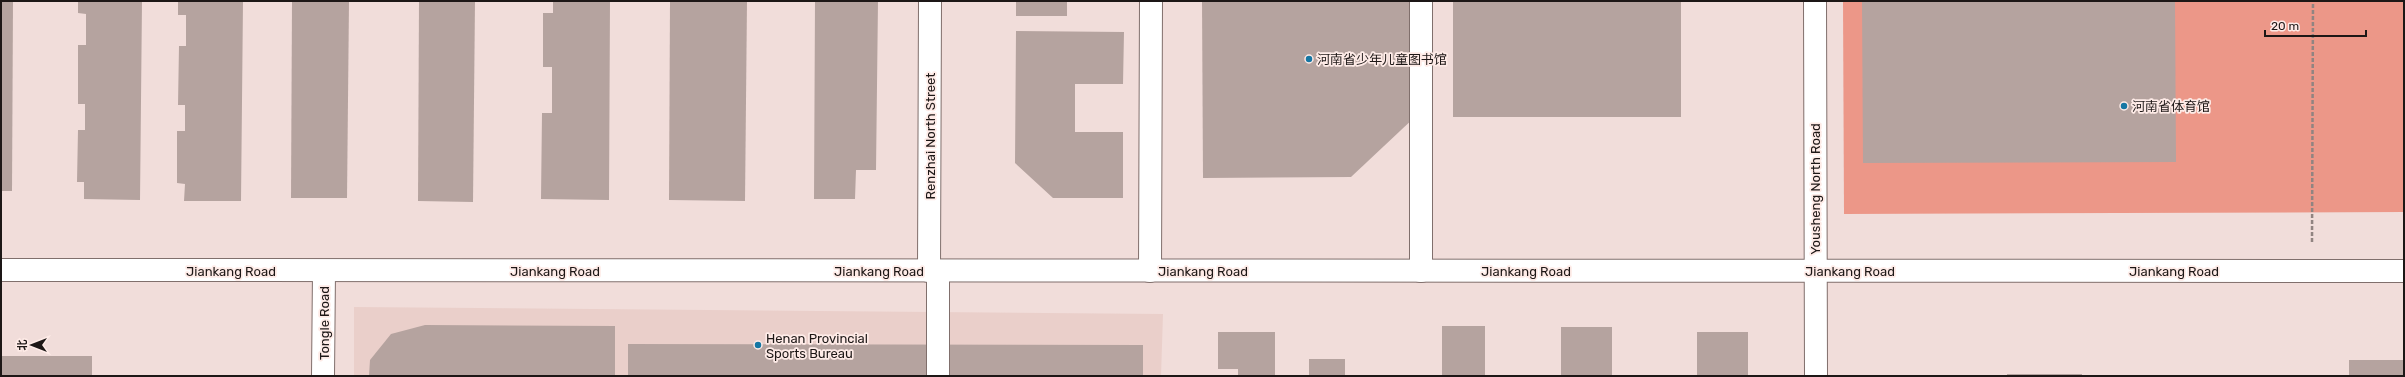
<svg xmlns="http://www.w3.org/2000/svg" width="2405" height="377" viewBox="0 0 2405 377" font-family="Rubik,'Noto Sans SC',sans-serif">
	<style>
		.built { fill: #eacfca }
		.green { fill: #ec9788 }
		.building { fill: #b5a39f }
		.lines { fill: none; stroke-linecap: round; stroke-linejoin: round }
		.minor-casing { stroke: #806f6c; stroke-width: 24 }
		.path { stroke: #918481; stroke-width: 2.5; stroke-dasharray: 4 2; stroke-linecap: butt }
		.minor { stroke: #fff; stroke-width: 22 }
		.poi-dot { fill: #1677a4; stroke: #feebe7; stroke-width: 1.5 }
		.labels { text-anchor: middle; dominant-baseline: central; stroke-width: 3.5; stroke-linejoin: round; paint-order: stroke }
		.poi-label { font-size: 13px; fill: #1d1716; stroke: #feebe7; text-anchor: start }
		.street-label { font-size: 13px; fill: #1d1716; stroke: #feebe7 }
	</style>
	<rect width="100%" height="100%" fill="#f1ddda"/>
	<polygon class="built" points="354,307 1163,314 1161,376 354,376"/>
	<polygon class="green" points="1843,1 2404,1 2404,212 1844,214"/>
	<g class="building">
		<polygon points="1,1 13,1 12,191 1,191"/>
		<polygon points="78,1 142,1 140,200 84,199 84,182 77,182 78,130 85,130 85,104 78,104 78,45 86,45 86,14 78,13"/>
		<polygon points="178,1 243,1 241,201 184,201 185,184 177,183 177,131 185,131 185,105 178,105 179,46 186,46 186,15 178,15"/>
		<polygon points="292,1 349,1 347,198 291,198"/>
		<polygon points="419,1 475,1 473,202 418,201"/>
		<polygon points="553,1 610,1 609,200 541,199 542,113 552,113 552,67 543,67 543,13 553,13"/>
		<polygon points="670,1 747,1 745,201 669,200"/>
		<polygon points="815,1 878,1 876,170 856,170 855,199 814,199"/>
		<rect x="1016" y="1" width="51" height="15"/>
		<polygon points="1202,1 1416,1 1416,116 1351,177 1203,178"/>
		<rect x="1453" y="1" width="228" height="116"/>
		<polygon points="1862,1 2175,1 2176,162 1863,163"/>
		<polygon points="1016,31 1124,32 1123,84 1075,84 1075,132 1123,132 1123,198 1053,198 1015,163"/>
		<polygon points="425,325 615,326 615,376 369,376 370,360 391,334"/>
		<rect x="1442" y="326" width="43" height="50"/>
		<rect x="1561" y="327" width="51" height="49"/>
		<polygon points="1218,332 1275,332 1275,376 1238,376 1238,369 1218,369"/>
		<rect x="1697" y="332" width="51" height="44"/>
		<polygon points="628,344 1143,345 1143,376 628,376"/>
		<rect x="1" y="356" width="91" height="20"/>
		<rect x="1309" y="359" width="36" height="17"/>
		<rect x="2349" y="360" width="55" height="16"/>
		<rect x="2007" y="374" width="75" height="2"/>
	</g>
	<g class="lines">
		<g class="minor-casing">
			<g id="minor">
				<polyline points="1421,1 1421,271"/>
				<polyline points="1815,1 1816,376"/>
				<polyline points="1,270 2404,271"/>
				<polyline points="929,271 930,1"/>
				<polyline points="1150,271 1151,1"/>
				<polyline points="323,376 324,271"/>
				<polyline points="938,376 938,271"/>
			</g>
		</g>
		<polyline class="path" points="2312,242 2313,1"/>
		<use href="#minor" class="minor"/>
	</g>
	<g class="poi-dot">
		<circle cx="1309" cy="59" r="4"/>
		<circle cx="2124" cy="106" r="4"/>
		<circle cx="758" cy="345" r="4"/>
	</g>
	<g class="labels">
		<g class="poi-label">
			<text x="1317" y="59">河南省少年儿童图书馆</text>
			<text x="2132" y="106">河南省体育馆</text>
			<text x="766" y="338">Henan Provincial<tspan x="766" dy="15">Sports Bureau</tspan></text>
		</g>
		<g class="street-label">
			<text transform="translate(930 136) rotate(-90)">Renzhai North Street</text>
			<text transform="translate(1815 189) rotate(-90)">Yousheng North Road</text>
			<text x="231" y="271">Jiankang Road</text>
			<text x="555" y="271">Jiankang Road</text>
			<text x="879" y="271">Jiankang Road</text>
			<text x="1203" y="271">Jiankang Road</text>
			<text x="1526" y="271">Jiankang Road</text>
			<text x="1850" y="271">Jiankang Road</text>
			<text x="2174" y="271">Jiankang Road</text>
			<text transform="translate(324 323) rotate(-90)">Tongle Road</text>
		</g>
	</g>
	<rect width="2405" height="377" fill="none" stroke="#1d1716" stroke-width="4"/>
	<g transform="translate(32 345) rotate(270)" stroke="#feebe7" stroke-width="3" paint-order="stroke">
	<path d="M0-3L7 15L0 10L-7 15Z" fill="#1d1716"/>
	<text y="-6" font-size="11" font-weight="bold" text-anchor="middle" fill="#1d1716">北</text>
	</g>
	<path d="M2265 30v6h101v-6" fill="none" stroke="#1d1716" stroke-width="2"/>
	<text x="2271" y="30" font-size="12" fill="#1d1716" stroke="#feebe7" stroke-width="3" paint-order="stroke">20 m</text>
</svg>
